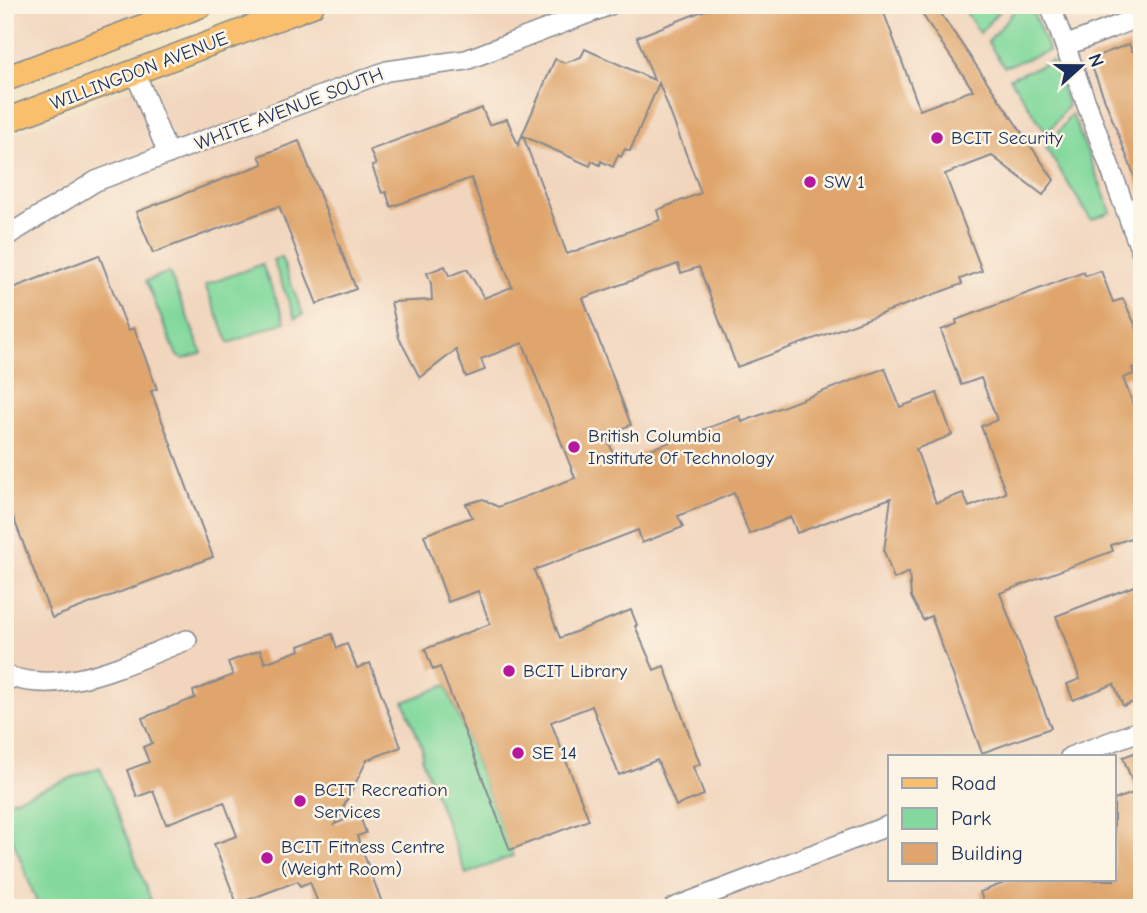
<svg xmlns="http://www.w3.org/2000/svg" width="1147" height="913" viewBox="0 0 1147 913" font-family="'Comic Neue',sans-serif">
	<style>
		.built { fill: #f1d5bd; fill-rule: evenodd }
		.green { fill: #83d99d; stroke: #4f847e; stroke-width: 2 }
		.building { fill: #dfa56c; fill-rule: evenodd }
		.lines { fill: none; stroke-linecap: round; stroke-linejoin: round }
		.minor-casing { stroke: #86888e; stroke-width: 22 }
		.major-casing { stroke: #86888e; stroke-width: 27 }
		.minor { stroke: #fff; stroke-width: 19 }
		.major { stroke: #f9bf6d; stroke-width: 24 }
		.poi-dot { fill: #b5179e; stroke: #fcf5e5; stroke-width: 2.5 }
		.labels { text-anchor: middle; dominant-baseline: central; stroke-width: 5; stroke-linejoin: round; paint-order: stroke }
		.street-label { font-size: 19px; fill: #1b2f5e; stroke: #fcf5e5 }
		.poi-label { font-size: 19px; fill: #1b2f5e; stroke: #fcf5e5; text-anchor: start }
	</style>
	<rect width="100%" height="100%" fill="#fcf5e5"/>
	<filter id="ink" filterUnits="userSpaceOnUse"><feTurbulence type="fractalNoise" baseFrequency=".0143" numOctaves="2"/><feDisplacementMap in="SourceGraphic" scale="14" xChannelSelector="R" yChannelSelector="G"/><feConvolveMatrix kernelMatrix="1 2 1 2 8 2 1 2 1" color-interpolation-filters="sRGB"/></filter>
	<filter id="wash" filterUnits="userSpaceOnUse"><feTurbulence type="fractalNoise" baseFrequency=".00686" numOctaves="4" result="noise"/><feDisplacementMap in="SourceGraphic" scale="28" xChannelSelector="R" yChannelSelector="G"/><feGaussianBlur stdDeviation="1.57" result="paint"/><feColorMatrix in="noise" values="0 0 0 0 0 0 0 0 0 0 0 0 0 0 0 0 0 1.4 0 .05"/><feComposite in="paint" operator="in"/></filter>
	<g filter="url(#wash)">
		<rect width="100%" height="100%" fill="#f1e0bf"/>
		<g class="built">
			<polygon points="5,5 163,5 5,66"/>
			<path d="M355,5H1142V908H5V137ZM890,757H1114V880H890Z"/>
		</g>
		<g class="green">
			<polygon points="961,5 1004,5 980,33"/>
			<polygon points="1019,5 1030,5 1049,51 1004,67 988,42"/>
			<polygon points="1052,61 1068,105 1047,134 1010,78"/>
			<polygon points="1072,114 1111,212 1091,220 1046,148"/>
			<polygon points="281,257 303,315 295,318 273,260"/>
			<polygon points="262,264 285,322 229,343 205,285"/>
			<polygon points="169,272 202,353 184,359 177,356 146,281"/>
			<polygon points="446,685 513,856 466,874 422,759 422,748 404,702"/>
			<polygon points="100,767 154,908 39,908 5,819 5,803"/>
		</g>
		<g id="blocks">
			<g class="building">
				<path d="M718,5H881L920,110L973,90L916,5H935L1054,180L1043,195L992,156L945,174L982,271L960,279L962,284L737,367L699,267L681,273L678,264L583,298L631,425L606,434L616,462L740,416L742,422L885,368L900,407L937,393L952,435L916,449L936,503L963,493L969,507L1006,493L981,426L997,420L981,378L961,385L941,330L957,324L956,320L1084,272L1085,276L1101,271L1113,302L1123,299L1142,339V365L1132,368L1134,374L1123,378L1142,427V534L1111,545L1113,551L1000,593L1051,728L982,753L931,616L923,620L911,597L909,572L894,579L884,551L891,498L797,533L791,517L749,534L734,493L678,516L683,527L642,543L638,530L534,570L560,638L631,610L637,625L635,626L654,670L664,666L700,764L693,767L704,795L676,806L657,760L619,775L592,706L551,722L589,820L510,850L440,667L433,670L425,649L490,624L478,591L448,602L424,535L472,517L466,504L483,499L498,507L575,478L523,343L481,359L485,370L466,377L456,350L420,378L399,338L391,302L432,300L431,283L427,273L445,266L449,276L467,269L484,298L512,287L471,178L391,207L386,192L382,193L372,166L376,165L370,150L482,108L489,125L507,119L518,145L555,59L565,63L581,57L585,49L654,80L637,37ZM659,83L701,193L657,210L660,220L567,254L523,136L590,166L592,161L600,165L601,161L613,167L618,155L621,157L625,149L630,151Z"/>
				<polygon points="1129,44 1132,51 1142,48 1141,193 1089,59"/>
				<polygon points="299,141 356,289 317,304 279,206 153,253 136,212 263,164 259,156"/>
				<polygon points="99,255 128,330 134,328 157,389 151,391 213,557 52,618 5,496 5,291"/>
				<polygon points="1142,583 1142,699 1123,706 1114,684 1073,700 1067,684 1080,679 1056,616"/>
				<polygon points="332,634 337,648 347,644 357,668 370,663 401,747 367,760 335,824 359,814 366,833 357,836 384,908 320,908 310,882 300,886 298,881 237,904 214,844 237,836 224,802 166,824 153,791 137,797 127,770 149,762 143,747 152,743 142,718 195,698 193,691 233,675 228,662 260,650 265,663 300,650 299,646"/>
				<polygon points="1142,750 1142,908 986,908 980,892 1012,880 1114,880 1114,800 1136,792 1123,757"/>
			</g>
		</g>
	</g>
	<g filter="url(#ink)">
		<use href="#blocks" fill-opacity="0" stroke="#86888e" stroke-width="2"/>
		<g class="lines">
			<g class="minor-casing">
				<g id="minor">
					<polyline points="1050,5 1142,254"/>
					<polyline points="1065,46 1142,16"/>
					<polyline points="135,72 168,154"/>
					<polyline points="5,237 96,181 387,71 466,60 610,5"/>
					<path d="M5,675C66,698 130,661 187,640"/>
					<polyline points="1070,757 1142,730"/>
					<polyline points="673,908 890,825"/>
				</g>
			</g>
			<g class="major-casing">
				<g id="major">
					<polyline points="5,79 201,5"/>
					<polyline points="5,121 312,5"/>
				</g>
			</g>
			<use href="#minor" class="minor"/>
			<use href="#major" class="major"/>
		</g>
	</g>
	<g class="poi-dot">
		<circle cx="937" cy="138" r="7"/>
		<circle cx="810" cy="182" r="7"/>
		<circle cx="574" cy="447" r="7"/>
		<circle cx="509" cy="671" r="7"/>
		<circle cx="518" cy="753" r="7"/>
		<circle cx="300" cy="801" r="7"/>
		<circle cx="267" cy="858" r="7"/>
	</g>
	<g class="labels">
		<g class="street-label">
			<text transform="translate(139 71) rotate(-21)">WILLINGDON AVENUE</text>
			<text transform="translate(289 109) rotate(-21)">WHITE AVENUE SOUTH</text>
		</g>
		<g class="poi-label">
			<text x="951" y="138">BCIT Security</text>
			<text x="824" y="182">SW 1</text>
			<text x="588" y="436">British Columbia<tspan x="588" dy="22">Institute Of Technology</tspan></text>
			<text x="523" y="671">BCIT Library</text>
			<text x="532" y="753">SE 14</text>
			<text x="314" y="790">BCIT Recreation<tspan x="314" dy="22">Services</tspan></text>
			<text x="281" y="847">BCIT Fitness Centre<tspan x="281" dy="22">(Weight Room)</tspan></text>
		</g>
	</g>
	<rect width="1147" height="913" fill="none" stroke="#fcf5e5" stroke-width="28"/>
	<rect x="888" y="755" width="228" height="126" fill="#fcf5e5" stroke="#a2a6af" stroke-width="2"/>
	<rect x="902" y="778" width="35" height="10" fill="#f9bf6d" stroke="#a2a6af" stroke-width="2"/>
	<text x="951" y="790" font-size="21" fill="#1b2f5e">Road</text>
	<rect x="902" y="808" width="35" height="21" fill="#83d99d" stroke="#a2a6af" stroke-width="2"/>
	<text x="951" y="825" font-size="21" fill="#1b2f5e">Park</text>
	<rect x="902" y="843" width="35" height="21" fill="#dfa56c" stroke="#a2a6af" stroke-width="2"/>
	<text x="951" y="860" font-size="21" fill="#1b2f5e">Building</text>
	<g transform="translate(1081 66) rotate(69)" stroke="#fcf5e5" stroke-width="5" paint-order="stroke">
	<path d="M0-5L12 26L0 18L-12 26Z" fill="#1b2f5e"/>
	<text y="-10" font-size="19" font-weight="bold" text-anchor="middle" fill="#1b2f5e">N</text>
	</g>
</svg>
